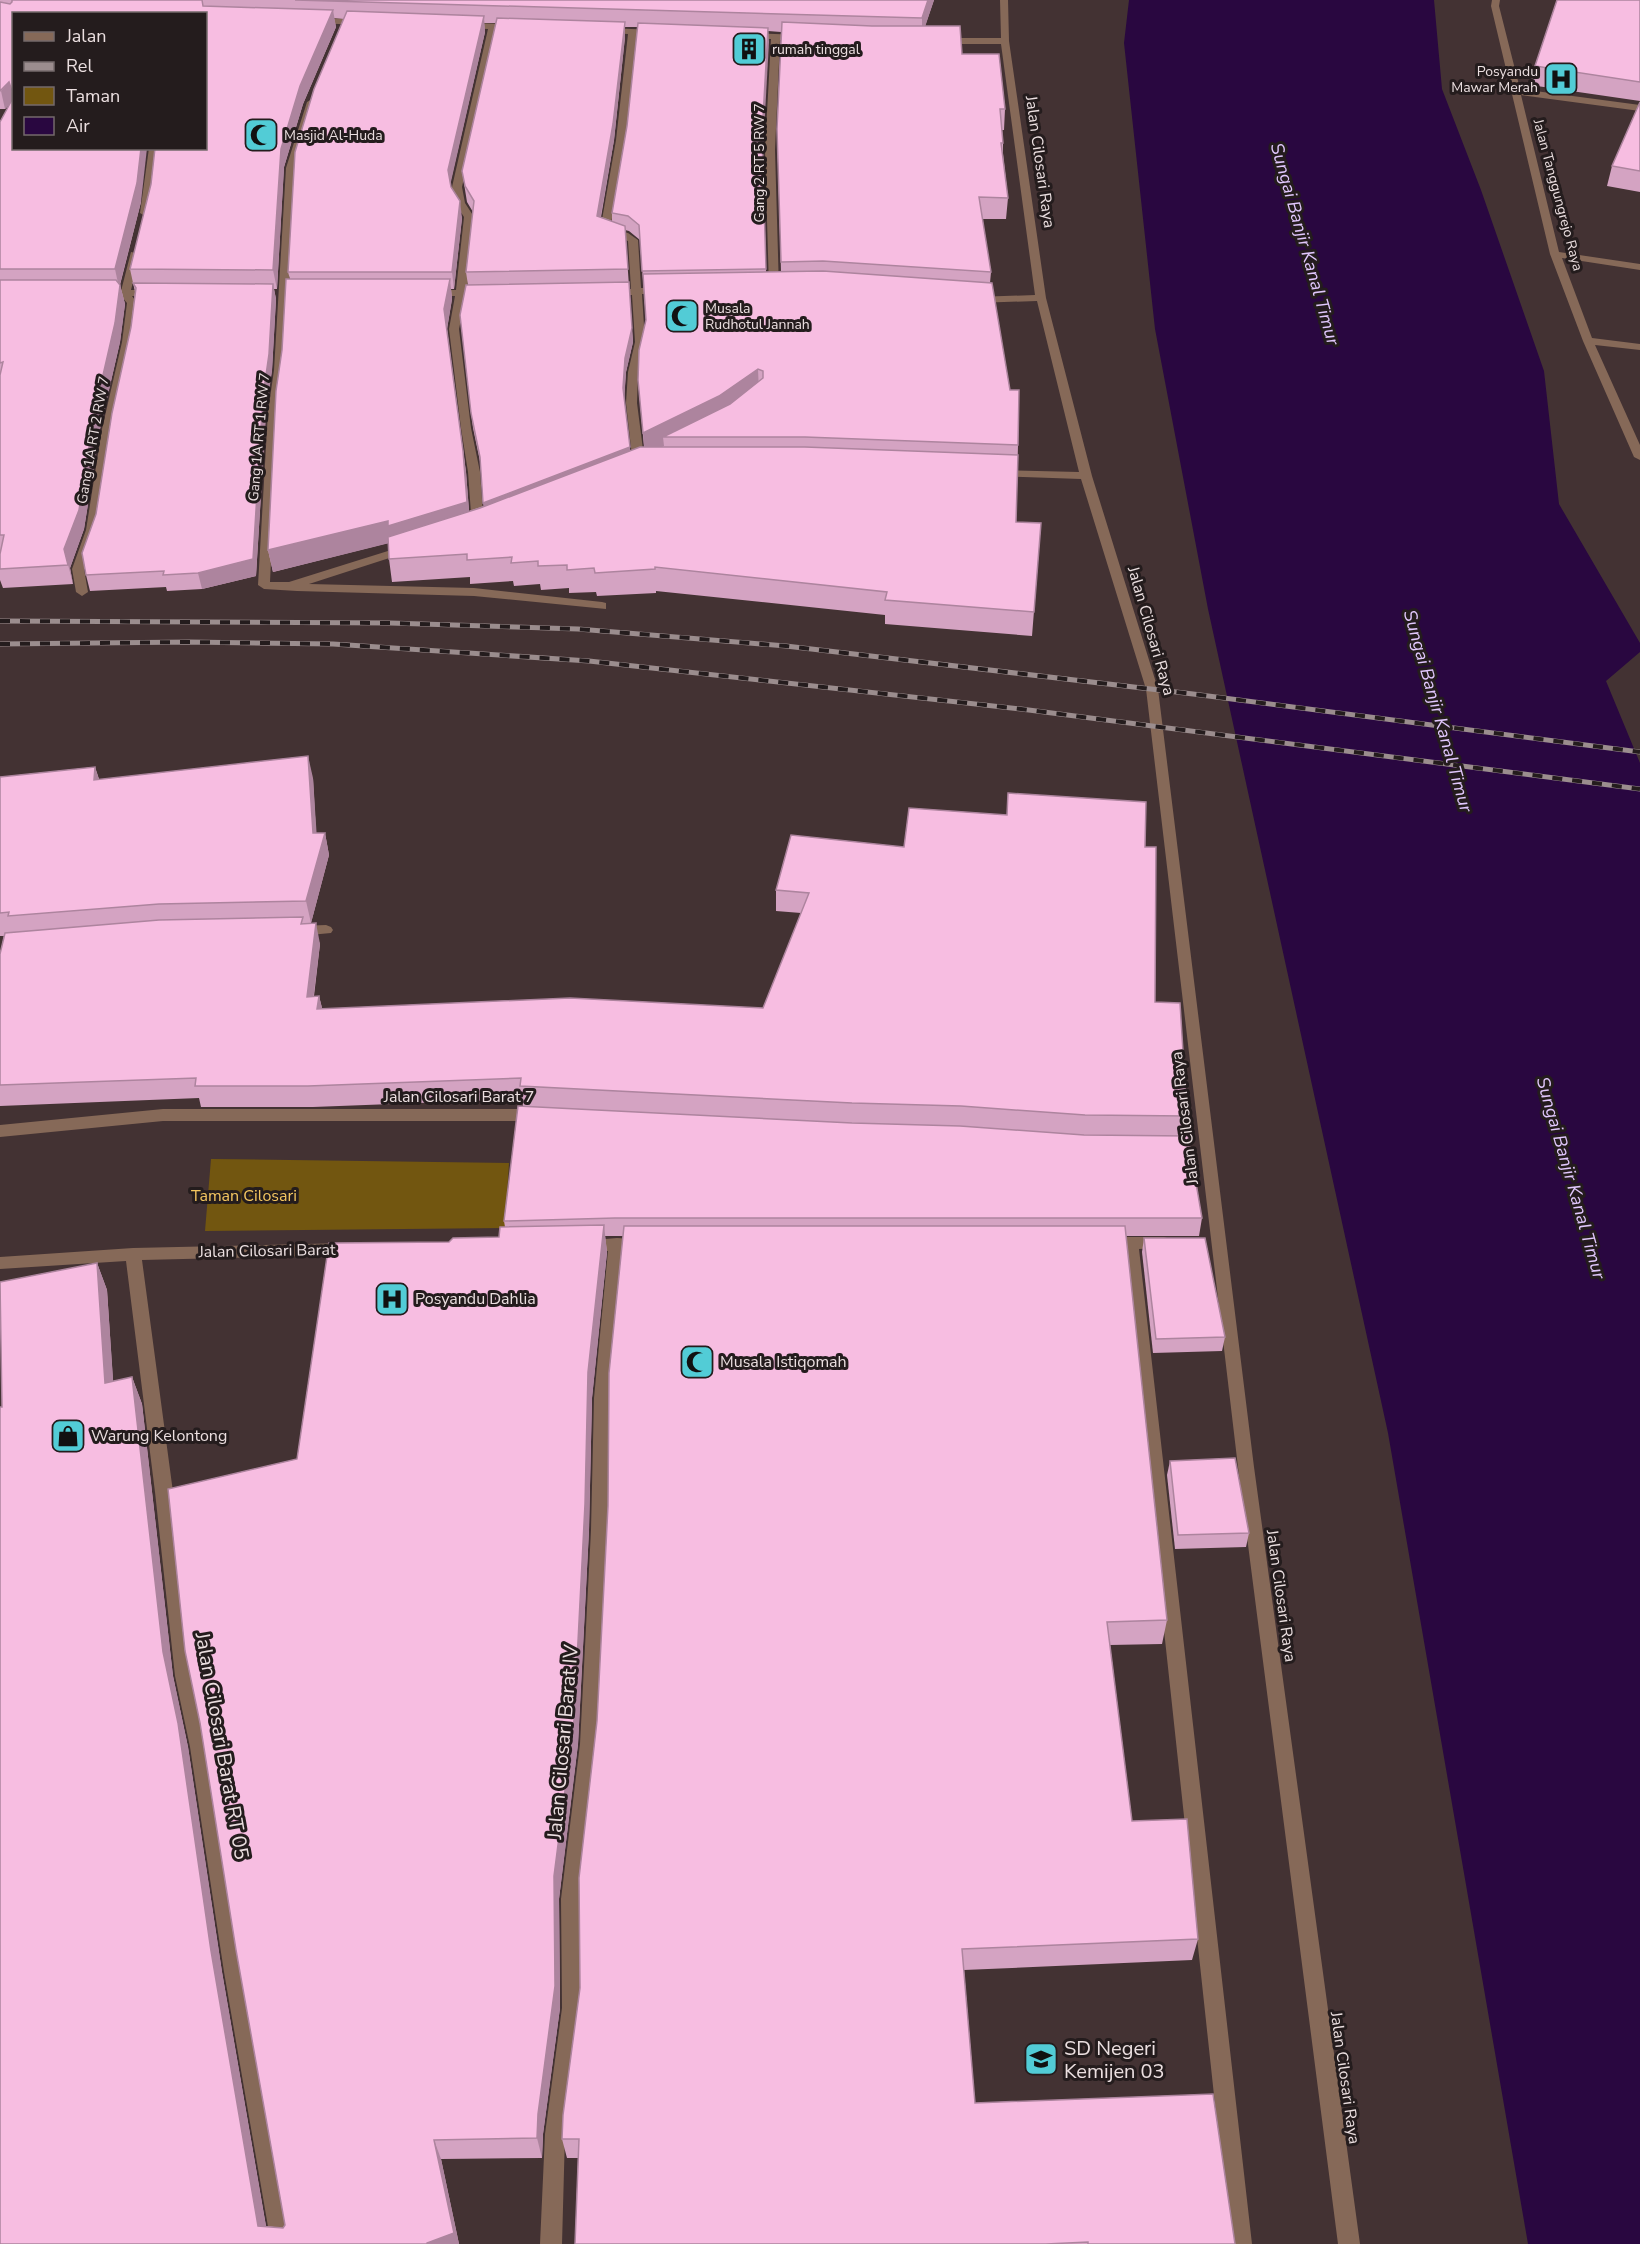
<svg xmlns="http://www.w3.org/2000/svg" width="1640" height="2244" viewBox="0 0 1640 2244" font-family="'Nunito Sans',sans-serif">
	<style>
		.green { fill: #725610 }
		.water { fill: #290740 }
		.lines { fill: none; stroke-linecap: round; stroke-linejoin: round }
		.street { fill: #866958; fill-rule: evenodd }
		.rail-casing { stroke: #9b8d8e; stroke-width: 5 }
		.rail { stroke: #241c1d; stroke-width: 4; stroke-dasharray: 10; stroke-linecap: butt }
		.wall { fill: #d4a3c2; fill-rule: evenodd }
		.shaded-wall { fill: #ad849e }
		.building { fill: #f7bde1; stroke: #ad849e; stroke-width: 1.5 }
		.labels { text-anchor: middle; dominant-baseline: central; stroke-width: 6; stroke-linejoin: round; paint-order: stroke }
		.far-poi-label { font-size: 14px; fill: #ebdfe0; stroke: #241c1d; text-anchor: start }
		.far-street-label { font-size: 14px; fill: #ebdfe0; stroke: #241c1d }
		.street-label { font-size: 16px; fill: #ebdfe0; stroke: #241c1d }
		.park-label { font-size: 16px; fill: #f4c660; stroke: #241c1d }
		.poi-label { font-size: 16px; fill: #ebdfe0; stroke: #241c1d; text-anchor: start }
		.water-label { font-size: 18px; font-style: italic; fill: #e1c7fd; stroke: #241c1d }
		.near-street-label { font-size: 20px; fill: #ebdfe0; stroke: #241c1d }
		.near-poi-label { font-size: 20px; fill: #ebdfe0; stroke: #241c1d; text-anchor: start }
	</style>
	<rect width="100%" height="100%" fill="#433233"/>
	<polygon class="green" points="211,1159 509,1163 505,1228 205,1231"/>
	<polygon class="water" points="1129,0 1434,0 1442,89 1481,190 1544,371 1559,504 1640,643 1640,652 1606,681 1640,763 1640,2244 1528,2244 1388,1433 1208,609 1155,329 1124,43"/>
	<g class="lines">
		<g class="street">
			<polygon points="1000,0 1008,0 1009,41 1046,298 1092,476 1158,689 1254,1467 1360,2244 1338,2244 1238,1467 1146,689 1081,479 996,476 990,473 996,470 1079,472 1037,301 975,303 970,300 975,297 1035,295 1001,44 942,44 938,41 942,38 1001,38"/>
			<polygon points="1492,0 1500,0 1499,6 1520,89 1640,105 1640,111 1521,95 1559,252 1640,264 1640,270 1562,258 1592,338 1640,344 1640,350 1595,345 1640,445 1640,460 1634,457 1583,341 1550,254 1491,6"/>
			<polygon points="316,18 364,19 368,22 364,25 313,23 312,21"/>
			<polygon points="466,23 514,24 518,27 514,30 497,29 462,187 465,203 474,217 467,290 483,290 488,293 483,296 466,296 459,329 471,428 480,472 484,527 478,530 472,527 468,472 461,428 449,329 455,296 432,296 427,293 432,290 456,290 464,217 455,203 452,187 488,29 463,28 463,24"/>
			<polygon points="606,28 657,30 661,33 657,36 637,35 626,140 610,229 628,233 638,240 641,288 663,288 668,291 663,294 642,294 645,342 638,372 637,403 645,465 639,468 633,465 626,403 628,372 635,342 632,295 609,295 604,292 609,289 631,289 628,241 600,231 616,140 628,34 603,33 603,29"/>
			<polygon points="750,33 801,35 805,38 801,41 780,40 775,150 779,289 774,292 769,289 765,150 771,39 747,38 746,36"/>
			<polygon points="312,99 317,102 296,168 284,370 278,412 270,582 289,582 407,545 413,549 411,551 309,584 474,588 602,602 606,603 606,609 474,596 297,591 264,589 258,585 268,412 274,370 286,168 307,102"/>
			<polygon points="149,148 159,148 150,213 145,216 140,213"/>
			<polygon points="131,252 140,254 131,290 153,290 158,293 153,296 132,296 137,303 132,342 114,429 98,530 84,569 88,592 82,596 76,592 72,569 86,530 102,429 122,342 127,303 122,297 102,297 97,294 102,291 121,291"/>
			<polygon points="326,925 331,927 333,930 331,933 299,936 292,931 299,926"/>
			<polygon points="163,1109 536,1109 541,1111 543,1115 541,1119 536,1121 163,1121 0,1137 0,1125"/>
			<polygon points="1107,1237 1164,1237 1170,1239 1172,1243 1170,1247 1139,1249 1252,2244 1230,2244 1123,1249 1101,1247 1099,1243 1101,1239"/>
			<polygon points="617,1238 648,1240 650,1244 648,1248 624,1250 610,1398 609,1530 598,1744 581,1899 582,2008 565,2134 562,2244 540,2244 545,2134 562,2008 561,1899 580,1744 591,1530 594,1398 608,1251 582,1249 580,1245 582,1241"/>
			<polygon points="348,1243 354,1245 356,1249 354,1253 348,1255 142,1260 173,1492 193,1676 208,1747 244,1972 293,2244 271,2244 224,1972 190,1747 175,1676 155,1492 126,1261 0,1269 0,1257 133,1248"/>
		</g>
		<g class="rail-casing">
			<g id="rail">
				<polyline points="0,621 390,623 578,629 786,646 1193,694 1640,752"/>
				<polyline points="0,644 190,642 333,644 589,661 1021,709 1640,789"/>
			</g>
		</g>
		<use href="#rail" class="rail"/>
	</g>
	<g class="wall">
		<path d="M0,0H934L925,26L962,54L1005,109L1004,130H1002L1003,143V154L1008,198L1006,219H982L991,272L990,283L1018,445L1016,522L1041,523L1032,636L885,624V615L656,591V593L597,596L596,592L569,593V588L541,590L540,584L514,586L513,581L470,584V577L392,582L389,559L388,543L273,572L268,550L282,350L290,279L288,272L344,19L334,18L336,27L303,104L284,167L277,289H274L276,299L272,370L266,412L256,576L202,589L167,591L166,587L90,591L86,575L131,327L135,292L130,269L206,148L14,14V148L141,202L120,285L125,304L120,342L100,429L84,529L70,568L73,584L3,588L0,580V122L9,105L5,109H0ZM484,23H496L462,171L467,202L473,212L466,272L468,285L460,315L473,428L481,466L484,506L469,511L466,472L447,329L452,299L451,289H454L462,218L450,184L485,32ZM625,27H638L627,126L612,213V221L601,217L614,140L625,37ZM768,31L781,32L777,129L781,272H766L763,148ZM625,230L629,231L640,240L646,320L638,380L644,447L630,451L624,399L626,372L633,342Z"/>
		<polygon points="1640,0 1640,101 1530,85 1535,66"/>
		<polygon points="1640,102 1640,192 1607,186 1612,166"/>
		<polygon points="95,767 99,779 313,778 316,833 325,833 329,855 311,923 320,944 314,996 319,996 322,1008 763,1008 801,913 776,911 776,890 904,847 1145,847 1155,1002 1187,1116 1184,1136 1202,1218 1199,1236 1126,1236 1167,1620 1162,1644 1110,1645 1132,1821 1198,1939 1192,1960 964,1970 975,2103 1235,2244 575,2244 578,2158 567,2158 562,2139 580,1988 597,1721 623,1236 605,1236 607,1252 592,1398 589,1530 578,1744 559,1899 560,2008 543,2134 542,2158 441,2159 459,2244 0,2244 2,1407 97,1263 107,1290 113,1381 132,1377 142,1404 173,1676 188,1747 222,1972 266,2226 283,2228 285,2225 297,1459 449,1242 499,1237 505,1227 504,1221 523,1106 522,1099 313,1107 201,1107 199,1098 0,1106 0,954 4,936 0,936 0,777"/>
		<polygon points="1144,1238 1225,1337 1222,1351 1153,1353 1142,1252"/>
		<polygon points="1170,1461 1249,1533 1246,1547 1175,1549 1167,1475"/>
	</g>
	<g class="shaded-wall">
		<polygon points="928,0 934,0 922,36 922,18"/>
		<polygon points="333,10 336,27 303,104 284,167 277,289 273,270 281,149 300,86"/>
		<polygon points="484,16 485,32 450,186 448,170"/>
		<polygon points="625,22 625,37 614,140 598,232 597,216"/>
		<polygon points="768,28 769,42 763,150 762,136"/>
		<polygon points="9,82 14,100 5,109 1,91"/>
		<polygon points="141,148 147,148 141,202 119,288 115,269"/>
		<polygon points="460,201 462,218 454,289 452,272"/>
		<polygon points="450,279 452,299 447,329 444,309"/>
		<polygon points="273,284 276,299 272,370 266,412 256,576 202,589 198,573 263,396"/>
		<polygon points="120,285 125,304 120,342 100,429 84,529 70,568 73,584 64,549"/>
		<polygon points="632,328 633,342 626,372 624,403 623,388 625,358"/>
		<polygon points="758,369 759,392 663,437 664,446 645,456 643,433"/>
		<polygon points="630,447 631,462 485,518 483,503"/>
		<polygon points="463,451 466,472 470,523 273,572 268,550"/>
		<polygon points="308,756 313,778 318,855 313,833"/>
		<polygon points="95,767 102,789 94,780"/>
		<polygon points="325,833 329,855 311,923 306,901"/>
		<polygon points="316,923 320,944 311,1017 307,997"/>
		<polygon points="319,996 324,1016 317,1009"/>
		<polygon points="604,1225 607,1252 592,1398 589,1530 578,1744 559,1899 560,2008 543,2134 542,2158 537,2138 538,2114 588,1372"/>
		<polygon points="97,1263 107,1290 115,1409 105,1383"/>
		<polygon points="132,1377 142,1404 173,1676 188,1747 222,1972 269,2244 258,2226 211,1951 163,1652"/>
		<polygon points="434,2140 441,2159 459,2244 427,2244"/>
	</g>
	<g class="building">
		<polygon points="12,0 202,0 203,6 333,10 300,86 281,149 273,270 130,269 151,184 155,148 206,148 206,14 14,14 14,91 12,91 9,82 0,91 0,2 10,4 12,2"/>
		<polygon points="295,0 928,0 922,18"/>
		<polygon points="1557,0 1640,0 1640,82 1535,66"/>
		<polygon points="347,11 484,16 448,170 451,187 460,201 452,272 288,272 295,152 314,89"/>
		<polygon points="497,18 625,22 613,124 597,216 625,226 628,269 466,272 474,201 465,186 462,171"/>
		<polygon points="782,22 872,26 960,26 962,54 999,54 1005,109 1000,109 1003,143 1001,143 1008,198 979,197 991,272 823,261 781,262 777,129"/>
		<polygon points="638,23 768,28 762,136 766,269 642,271 639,225 628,216 612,213 627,126"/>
		<polygon points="14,96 14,148 141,148 137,183 115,269 0,269 0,122"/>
		<polygon points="1640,102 1640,171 1612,166"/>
		<polygon points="823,271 992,283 1010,390 1019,390 1018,445 805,437 663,437 730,404 763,378 763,371 758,369 719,396 643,433 638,380 639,350 646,320 643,274"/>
		<polygon points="286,279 450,279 444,309 463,451 467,502 388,526 388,521 268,550 276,391 282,350"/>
		<polygon points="0,280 116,280 120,285 115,323 95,410 79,510 64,549 68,565 0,569 0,554 4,535 0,535 0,375 3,362 0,363"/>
		<polygon points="629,282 632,328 625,358 623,388 630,447 483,503 480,457 471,413 460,315 466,285"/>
		<polygon points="133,283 273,284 269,354 263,396 253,559 198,573 163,575 164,571 86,575 82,553 96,514 112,413 131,327 136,288"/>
		<polygon points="640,447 805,447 1018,455 1016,522 1041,523 1034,612 885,600 887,592 655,567 655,569 595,573 594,568 567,570 567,565 538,566 538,561 511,563 512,557 467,560 467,554 389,559 388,537 480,508"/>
		<polygon points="308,756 313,833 325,833 306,901 159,904 8,916 9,912 0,913 0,777 95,767 94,780"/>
		<polygon points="1008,793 1146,802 1145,847 1156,847 1155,1002 1180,1003 1187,1116 1085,1115 961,1106 852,1103 520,1086 521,1078 308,1086 195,1086 196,1078 0,1085 0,954 5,933 159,920 303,917 301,924 316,923 307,997 319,996 317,1009 570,998 763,1008 809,893 776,890 791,835 904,847 909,808 1007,815"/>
		<polygon points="518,1106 852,1123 960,1126 1084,1135 1188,1136 1202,1218 615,1218 504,1221"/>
		<polygon points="604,1225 588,1372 585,1504 574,1720 554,1876 555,1986 538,2114 537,2138 434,2140 454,2233 427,2243 427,2244 0,2244 0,1407 2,1407 0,1282 97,1263 105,1383 132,1377 163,1652 178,1723 211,1951 258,2226 283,2228 285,2225 236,1950 200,1723 185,1651 168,1489 297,1459 329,1243 449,1242 453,1238 499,1237 500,1227"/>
		<polygon points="624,1226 1125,1226 1167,1620 1107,1622 1132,1821 1187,1819 1198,1939 962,1949 975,2103 1213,2094 1235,2244 1088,2244 1088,2242 1046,2244 575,2244 579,2139 562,2139 563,2115 580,1988 579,1878 597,1721 608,1506 609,1373"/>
		<polygon points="1144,1238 1205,1238 1225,1337 1156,1339"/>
		<polygon points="1235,1458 1249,1533 1178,1535 1170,1461"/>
	</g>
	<defs>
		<g id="building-square" transform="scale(1.725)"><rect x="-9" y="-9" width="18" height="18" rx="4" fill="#52ccd6" stroke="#241c1d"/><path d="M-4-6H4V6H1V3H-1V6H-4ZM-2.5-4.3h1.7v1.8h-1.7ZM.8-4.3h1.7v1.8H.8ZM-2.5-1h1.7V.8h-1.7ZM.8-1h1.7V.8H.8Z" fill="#111"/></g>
		<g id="hospital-square" transform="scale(1.725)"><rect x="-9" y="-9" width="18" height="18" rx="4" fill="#52ccd6" stroke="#241c1d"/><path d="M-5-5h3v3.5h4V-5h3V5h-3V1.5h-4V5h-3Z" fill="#111"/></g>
		<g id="mosque-square" transform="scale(1.725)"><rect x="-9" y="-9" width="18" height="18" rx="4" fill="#52ccd6" stroke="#241c1d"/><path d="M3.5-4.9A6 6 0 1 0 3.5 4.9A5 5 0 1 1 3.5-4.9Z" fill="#111"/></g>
		<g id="shop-square" transform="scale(1.725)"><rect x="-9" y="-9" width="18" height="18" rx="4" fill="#52ccd6" stroke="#241c1d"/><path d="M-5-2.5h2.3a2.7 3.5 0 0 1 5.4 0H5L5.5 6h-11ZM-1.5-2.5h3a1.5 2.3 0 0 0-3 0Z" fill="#111"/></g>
		<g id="school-square" transform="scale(1.725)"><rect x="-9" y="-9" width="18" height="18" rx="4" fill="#52ccd6" stroke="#241c1d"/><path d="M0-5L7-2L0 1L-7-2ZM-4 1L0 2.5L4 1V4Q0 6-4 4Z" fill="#111"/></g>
	</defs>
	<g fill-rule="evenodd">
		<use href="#building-square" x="749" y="49"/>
		<use href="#hospital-square" x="1561" y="79"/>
		<use href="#mosque-square" x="261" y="135"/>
		<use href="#mosque-square" x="682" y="316"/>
		<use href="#hospital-square" x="392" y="1299"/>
		<use href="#mosque-square" x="697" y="1362"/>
		<use href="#shop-square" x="68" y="1436"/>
		<use href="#school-square" x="1041" y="2059"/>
	</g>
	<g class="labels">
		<g class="far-poi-label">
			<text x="772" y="49">rumah tinggal</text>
			<text x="1538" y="71" text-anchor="end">Posyandu<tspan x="1538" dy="16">Mawar Merah</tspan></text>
			<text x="284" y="135">Masjid Al-Huda</text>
			<text x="705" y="308">Musala<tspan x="705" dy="16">Rudhotul Jannah</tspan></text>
		</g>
		<g class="far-street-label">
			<text transform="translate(759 163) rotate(-90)">Gang 2 RT 5 RW 7</text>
			<text transform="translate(1558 195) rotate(75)">Jalan Tanggungrejo Raya</text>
			<text transform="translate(259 437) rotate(-85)">Gang 1A RT 1 RW 7</text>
			<text transform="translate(93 440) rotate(-80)">Gang 1A RT 2 RW 7</text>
		</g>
		<g class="street-label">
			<text transform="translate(1040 162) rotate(82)">Jalan Cilosari Raya</text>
			<text transform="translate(1151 631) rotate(74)">Jalan Cilosari Raya</text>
			<text x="459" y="1097">Jalan Cilosari Barat 7</text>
			<text transform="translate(1185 1118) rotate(-97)">Jalan Cilosari Raya</text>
			<text transform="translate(267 1251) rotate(-1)">Jalan Cilosari Barat</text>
			<text transform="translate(1281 1596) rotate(82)">Jalan Cilosari Raya</text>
			<text transform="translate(1345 2078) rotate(82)">Jalan Cilosari Raya</text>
		</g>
		<g class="park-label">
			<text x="244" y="1196">Taman Cilosari</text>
		</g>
		<g class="poi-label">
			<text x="415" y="1299">Posyandu Dahlia</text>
			<text x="720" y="1362">Musala Istiqomah</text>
			<text x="91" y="1436">Warung Kelontong</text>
		</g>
		<g class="water-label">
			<text transform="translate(1305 244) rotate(74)">Sungai Banjir Kanal Timur</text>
			<text transform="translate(1438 711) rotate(74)">Sungai Banjir Kanal Timur</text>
			<text transform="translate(1571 1178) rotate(74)">Sungai Banjir Kanal Timur</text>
		</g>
		<g class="near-street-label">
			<text transform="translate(563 1742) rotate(-85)">Jalan Cilosari Barat IV</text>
			<text transform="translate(222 1746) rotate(80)">Jalan Cilosari Barat RT 05</text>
		</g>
		<g class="near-poi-label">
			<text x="1064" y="2048">SD Negeri<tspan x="1064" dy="23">Kemijen 03</tspan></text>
		</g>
	</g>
	<rect x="12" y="12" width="195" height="138" fill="#241c1d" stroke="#746a6b" stroke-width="1.5"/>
	<rect x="24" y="32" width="30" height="9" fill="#866958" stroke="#746a6b" stroke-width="1.5"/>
	<text x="66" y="42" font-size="18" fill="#ebdfe0">Jalan</text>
	<rect x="24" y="62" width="30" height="9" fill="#9b8d8e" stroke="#746a6b" stroke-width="1.5"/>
	<text x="66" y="72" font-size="18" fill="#ebdfe0">Rel</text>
	<rect x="24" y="87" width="30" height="18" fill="#725610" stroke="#746a6b" stroke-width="1.5"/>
	<text x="66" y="102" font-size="18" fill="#ebdfe0">Taman</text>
	<rect x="24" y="117" width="30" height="18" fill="#290740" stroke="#746a6b" stroke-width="1.5"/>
	<text x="66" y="132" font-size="18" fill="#ebdfe0">Air</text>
</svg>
